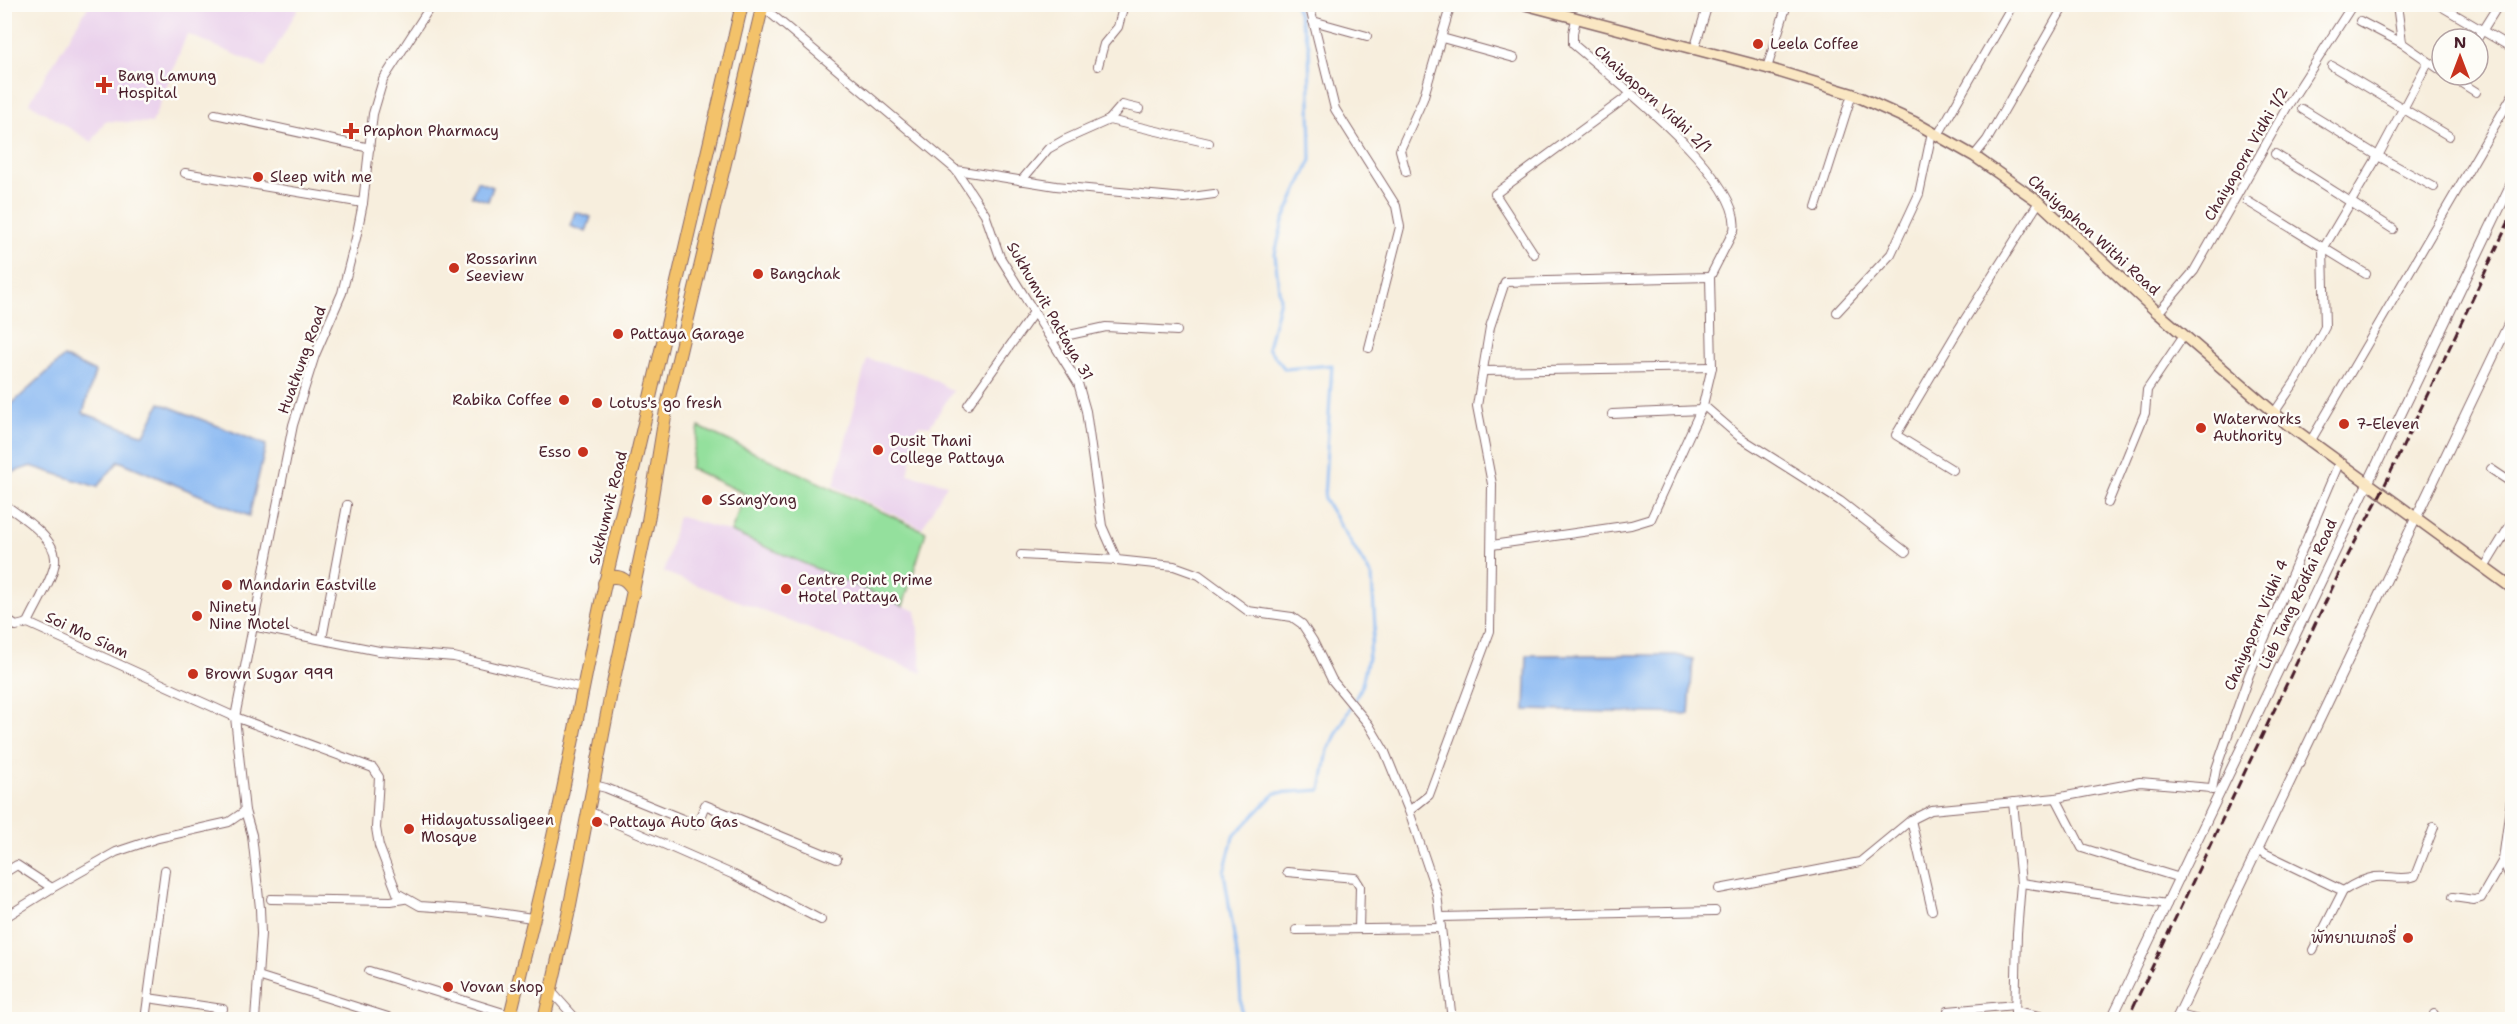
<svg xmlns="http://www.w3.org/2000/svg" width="2517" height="1024" viewBox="0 0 2517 1024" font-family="'Shantell Sans','Playpen Sans Thai',sans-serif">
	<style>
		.built { fill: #ead1ec }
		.green { fill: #94e09d; stroke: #6f8064; stroke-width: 1.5 }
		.water { fill: #87b7f2; stroke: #686b8e; stroke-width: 1.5 }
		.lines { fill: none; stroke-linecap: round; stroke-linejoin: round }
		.stream { stroke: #87b7f2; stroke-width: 3 }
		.minor-casing { stroke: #876769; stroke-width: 10 }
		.tertiary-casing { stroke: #876769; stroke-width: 11 }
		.secondary-casing { stroke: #876769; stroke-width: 13 }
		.trunk-casing { stroke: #876769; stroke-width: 14 }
		.minor { stroke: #fff; stroke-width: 8 }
		.tertiary { stroke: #fff; stroke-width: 9 }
		.secondary { stroke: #fae7c3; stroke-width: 10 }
		.trunk { stroke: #f3c26a; stroke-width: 12 }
		.rail { stroke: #4a1f2b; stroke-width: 3; stroke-dasharray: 9 4.5; stroke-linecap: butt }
		.poi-dot { fill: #c8321e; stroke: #fdfcf7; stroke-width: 2 }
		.labels { text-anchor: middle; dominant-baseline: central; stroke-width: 5; stroke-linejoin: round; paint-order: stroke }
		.poi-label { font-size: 15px; fill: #4a1f2b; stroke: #fdfcf7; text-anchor: start }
		.street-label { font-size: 15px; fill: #4a1f2b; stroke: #fdfcf7 }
	</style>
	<rect width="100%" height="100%" fill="#fdfcf7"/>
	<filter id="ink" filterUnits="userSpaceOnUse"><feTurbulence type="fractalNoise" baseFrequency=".0167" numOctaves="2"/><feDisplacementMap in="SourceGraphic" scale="12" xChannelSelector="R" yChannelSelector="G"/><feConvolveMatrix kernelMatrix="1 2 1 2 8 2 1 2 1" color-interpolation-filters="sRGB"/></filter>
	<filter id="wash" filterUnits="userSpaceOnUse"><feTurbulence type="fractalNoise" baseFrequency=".008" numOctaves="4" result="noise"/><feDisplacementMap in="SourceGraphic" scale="24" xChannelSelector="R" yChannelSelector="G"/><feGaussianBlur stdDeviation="1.35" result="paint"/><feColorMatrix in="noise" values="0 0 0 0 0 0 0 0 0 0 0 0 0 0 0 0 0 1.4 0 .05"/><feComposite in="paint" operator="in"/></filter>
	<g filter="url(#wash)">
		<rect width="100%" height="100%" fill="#f7eedd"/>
		<g class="built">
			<polygon points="89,5 89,4 300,5 265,67 187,34 152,123 105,121 92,142 29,103"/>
			<polygon points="867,359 922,373 953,391 930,426 919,425 908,474 947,484 922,528 834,486"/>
			<polygon points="678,516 731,532 916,611 922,673 664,572"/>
		</g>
		<polygon class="green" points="699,427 926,532 903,606 731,532 745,494 690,468"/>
		<g class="water">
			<polygon points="477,181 493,187 488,201 472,196"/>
			<polygon points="575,212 591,217 586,232 570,226"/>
			<polygon points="64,357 95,372 83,413 144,435 160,403 266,445 249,516 119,461 97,487 31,466 5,475 5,410"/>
			<polygon points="1527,655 1676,655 1693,659 1689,714 1525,710"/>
		</g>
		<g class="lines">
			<polyline class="stream" points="1242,1020 1239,968 1224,872 1233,837 1275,793 1321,790 1328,750 1361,688 1375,627 1372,577 1324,499 1332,365 1285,369 1268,348 1280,299 1275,254 1283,221 1311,160 1309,46 1295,4"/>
		</g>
	</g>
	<g filter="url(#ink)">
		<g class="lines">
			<g class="minor-casing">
				<g id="minor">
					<polyline points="1309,4 1335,109 1396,206 1400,227 1369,348"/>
					<polyline points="2397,4 2402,43 2442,71"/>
					<polyline points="2439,5 2512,48"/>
					<polyline points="763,7 956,170 985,214 1000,257 1078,383 1086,411 1102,526 1117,560 1174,566 1199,575 1248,611 1292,617 1302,624 1313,641 1332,680 1369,725 1385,752 1409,811 1437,894 1452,1020"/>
					<polyline points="1313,21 1367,36"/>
					<polyline points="2360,21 2402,43"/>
					<polyline points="1442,38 1514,58"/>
					<polyline points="2477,39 2499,4"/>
					<polyline points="1694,50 1708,4"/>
					<polyline points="1098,66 1104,44 1118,27 1124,4"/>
					<polyline points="2332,66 2449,136"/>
					<polyline points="1767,68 1787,4"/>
					<polyline points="2449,75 2476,92"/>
					<polyline points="2302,109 2378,156 2434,187"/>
					<polyline points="215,114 370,148"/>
					<polyline points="1109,120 1122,105 1139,109"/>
					<polyline points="1938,135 2013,4"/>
					<polyline points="2275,154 2393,229"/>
					<polyline points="1974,156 1987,140 2065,4"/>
					<polyline points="956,170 1056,186 1184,198 1214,194"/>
					<polyline points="1406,172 1400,150 1423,99 1451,4"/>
					<polyline points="185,173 363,203"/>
					<polyline points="1021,181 1048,149 1064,140 1109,120 1209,143"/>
					<polyline points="2247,201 2366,274"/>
					<polyline points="1816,207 1852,94"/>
					<polyline points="1534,254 1495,194 1631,94"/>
					<polyline points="1837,312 1891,254 1919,194 1932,132"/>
					<polyline points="2158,313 2194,271 2287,107 2353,4"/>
					<polyline points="1051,339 1106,327 1177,331"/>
					<polyline points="1483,371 1712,367"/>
					<polyline points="968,405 1034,312"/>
					<polyline points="1703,405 1741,438 1840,501 1906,552"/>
					<polyline points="2274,413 2297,379 2325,327 2323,249 2378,156 2428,62"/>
					<polyline points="1612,414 1701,410"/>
					<polyline points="2310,442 2512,96"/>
					<polyline points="2491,469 2512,483"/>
					<polyline points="1953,470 1896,435 1957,332 2039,202"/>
					<polyline points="2108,503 2145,413 2147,390 2184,335"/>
					<path d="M4,504C20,516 58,539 55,562C53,579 35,607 28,623L235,717L373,768L379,777L376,828L379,846L397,893L420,906L478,910L532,918"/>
					<path d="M1492,545L1631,525L1651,519L1703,405L1712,367L1710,277L1734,230C1744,179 1611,77 1573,44V33L1576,19"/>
					<polyline points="1021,555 1117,560"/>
					<polyline points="2484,568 2512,522"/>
					<polyline points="4,618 16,626 28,623"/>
					<polyline points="252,626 379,651 454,657 582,688"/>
					<polyline points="322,639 347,505"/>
					<polyline points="594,785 606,788 697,825 705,805 837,859"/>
					<polyline points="2212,790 2216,769 2249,675 2339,463"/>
					<polyline points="2512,792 2503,860 2512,882"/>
					<polyline points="2056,798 2082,848 2180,878"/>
					<polyline points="2013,802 2021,883 2017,933 2015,1020"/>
					<polyline points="588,811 734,875 821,920"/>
					<polyline points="1409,811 1429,795 1490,631 1492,484 1477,406 1490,327 1505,282 1710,277"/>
					<polyline points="1911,820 1932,910"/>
					<polyline points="2258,850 2343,891 2313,950"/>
					<polyline points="1287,872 1355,878 1360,886 1359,929"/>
					<polyline points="4,873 17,865 52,888"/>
					<polyline points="2021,883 2167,904"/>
					<polyline points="1719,889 1860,862 1911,820 1931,810 2056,798 2140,782 2211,788"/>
					<path d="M2343,891C2352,885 2363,879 2375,877C2388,875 2402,881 2415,876L2434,827"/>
					<polyline points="2453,897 2474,900 2481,898 2503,860"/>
					<polyline points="271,899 391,901 404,899"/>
					<polyline points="1441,917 1715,911"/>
					<polyline points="4,918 52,888 116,852 158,838 229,822 245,811"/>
					<polyline points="1296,930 1441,928"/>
					<polyline points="369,971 510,1015"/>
					<polyline points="258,976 388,1017"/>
					<polyline points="551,991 577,1020"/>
					<polyline points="148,998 223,1009"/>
					<polyline points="1948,1011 2015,1005"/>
					<polyline points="2015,1011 2060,1020"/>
					<polyline points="2434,1014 2436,1020"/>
					<polyline points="2179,1015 2199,1020"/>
					<polyline points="145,1020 165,870"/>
					<polyline points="255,1020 261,934 260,908 252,835 245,811 235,717 293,425 315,355 342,293 356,238 363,203 373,114 383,80 432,4"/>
				</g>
			</g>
			<g class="tertiary-casing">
				<g id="tertiary">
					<polyline points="2111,1020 2512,182"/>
					<polyline points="2176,1020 2512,317"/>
				</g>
			</g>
			<g class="secondary-casing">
				<polyline id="secondary" points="1523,4 1767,68 1852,94 1914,122 1974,156 2039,202 2158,313 2287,424 2512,588"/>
			</g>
			<g class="trunk-casing">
				<g id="trunk">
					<path d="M604,583L607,578C621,574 628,581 634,592"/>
					<path d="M509,1020C531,930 554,840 571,749C590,654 608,560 634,466L742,4"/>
					<polyline points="544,1020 568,915 611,693 648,521 666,410 763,4"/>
				</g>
			</g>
			<use href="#minor" class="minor"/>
			<use href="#tertiary" class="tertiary"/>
			<use href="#secondary" class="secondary"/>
			<use href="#trunk" class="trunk"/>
			<polyline class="rail" points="2127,1020 2345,561 2381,493 2512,215"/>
		</g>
	</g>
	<g class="poi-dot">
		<circle cx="1758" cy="44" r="6"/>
		<path d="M101 76h6v6h6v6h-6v6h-6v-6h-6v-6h6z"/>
		<path d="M348 122h6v6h6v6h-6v6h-6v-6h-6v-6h6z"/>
		<circle cx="258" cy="177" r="6"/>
		<circle cx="454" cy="268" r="6"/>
		<circle cx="758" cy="274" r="6"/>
		<circle cx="618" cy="334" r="6"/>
		<circle cx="564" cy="400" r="6"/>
		<circle cx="597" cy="403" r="6"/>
		<circle cx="2344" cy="424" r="6"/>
		<circle cx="2201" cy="428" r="6"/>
		<circle cx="878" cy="450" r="6"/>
		<circle cx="583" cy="452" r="6"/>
		<circle cx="707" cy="500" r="6"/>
		<circle cx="227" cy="585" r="6"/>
		<circle cx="786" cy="589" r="6"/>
		<circle cx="197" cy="616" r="6"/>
		<circle cx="193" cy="674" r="6"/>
		<circle cx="597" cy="822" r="6"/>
		<circle cx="409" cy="829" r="6"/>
		<circle cx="2408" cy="938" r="6"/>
		<circle cx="448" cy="987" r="6"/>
	</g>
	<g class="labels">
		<g class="poi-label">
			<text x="1770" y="44">Leela Coffee</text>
			<text x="118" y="76">Bang Lamung<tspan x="118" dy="17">Hospital</tspan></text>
			<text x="363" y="131">Praphon Pharmacy</text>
			<text x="270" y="177">Sleep with me</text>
			<text x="466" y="259">Rossarinn<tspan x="466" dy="17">Seeview</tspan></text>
			<text x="770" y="274">Bangchak</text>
			<text x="630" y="334">Pattaya Garage</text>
			<text x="552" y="400" text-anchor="end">Rabika Coffee</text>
			<text x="609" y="403">Lotus's go fresh</text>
			<text x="2213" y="419">Waterworks<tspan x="2213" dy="17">Authority</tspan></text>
			<text x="2356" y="424">7-Eleven</text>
			<text x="890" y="441">Dusit Thani<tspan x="890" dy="17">College Pattaya</tspan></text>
			<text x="571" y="452" text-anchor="end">Esso</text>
			<text x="719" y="500">SSangYong</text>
			<text x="798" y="580">Centre Point Prime<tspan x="798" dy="17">Hotel Pattaya</tspan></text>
			<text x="239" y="585">Mandarin Eastville</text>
			<text x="209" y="607">Ninety<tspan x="209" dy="17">Nine Motel</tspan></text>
			<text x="205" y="674">Brown Sugar 999</text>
			<text x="421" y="820">Hidayatussaligeen<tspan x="421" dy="17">Mosque</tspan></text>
			<text x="609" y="822">Pattaya Auto Gas</text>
			<text x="2396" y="938" text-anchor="end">พัทยาเบเกอรี่</text>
			<text x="460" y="987">Vovan shop</text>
		</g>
		<g class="street-label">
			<text transform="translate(1653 99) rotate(42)">Chaiyaporn Vidhi 2/1</text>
			<text transform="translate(2246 154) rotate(-60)">Chaiyaporn Vidhi 1/2</text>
			<text transform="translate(2094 235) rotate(42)">Chaiyaphon Withi Road</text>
			<text transform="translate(1050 311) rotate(60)">Sukhumvit Pattaya 31</text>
			<text transform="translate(302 360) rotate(-70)">Huathung Road</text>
			<text transform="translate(608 508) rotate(-76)">Sukhumvit Road</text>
			<text transform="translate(2298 594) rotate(-65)">Lieb Tang Rodfai Road</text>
			<text transform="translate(2256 625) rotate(-67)">Chaiyaporn Vidhi 4</text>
			<text transform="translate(87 635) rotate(25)">Soi Mo Siam</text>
		</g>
	</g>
	<rect width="2517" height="1024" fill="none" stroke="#fdfcf7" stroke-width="24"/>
	<g transform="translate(2460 57)"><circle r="28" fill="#fdfcf7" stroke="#b5a4a5" stroke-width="1.5"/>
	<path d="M0-4.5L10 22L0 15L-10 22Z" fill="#c8321e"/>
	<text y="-9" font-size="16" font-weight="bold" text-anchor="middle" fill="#4a1f2b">N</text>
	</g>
</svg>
